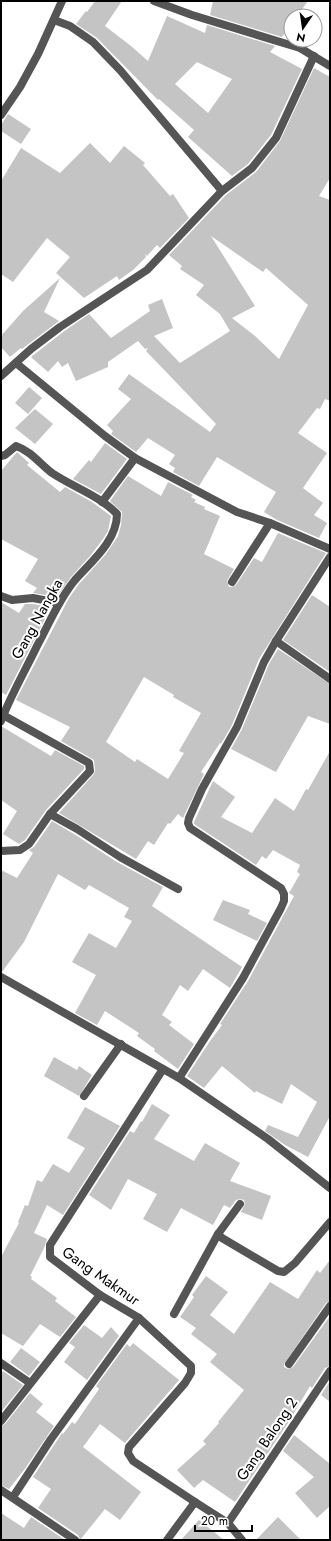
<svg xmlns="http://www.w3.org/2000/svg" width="331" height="1541" viewBox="0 0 331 1541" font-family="Jost,sans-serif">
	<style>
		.building { fill: #c4c4c4; fill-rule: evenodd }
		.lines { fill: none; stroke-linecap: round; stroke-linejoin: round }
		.minor { stroke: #555; stroke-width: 8 }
		.labels { text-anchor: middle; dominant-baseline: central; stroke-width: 4; stroke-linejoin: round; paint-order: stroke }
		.street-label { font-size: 15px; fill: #000; stroke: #fff }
	</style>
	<rect width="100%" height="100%" fill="#fff"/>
	<g class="building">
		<path d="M95,1H122L105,26L131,46L148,61L167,16L205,33L207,25L275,46L270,52L302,69L271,135L248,164L232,176L188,137L194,130L159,99L158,100L97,38L76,24L86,11L87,12ZM197,62L232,79L208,113L175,84Z"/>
		<polygon points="213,1 308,1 297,16 291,16 291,24 282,37 210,15"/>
		<path d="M314,68L330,77V178L319,196L330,200V401L325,399L320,409L317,408L298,433L327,453L303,488L323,503L314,515L327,523L319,538L277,520L264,512L276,492L217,457L199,486L173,472L175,468L169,464L175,455L148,438L136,452L111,434L113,431L107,425L131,399L118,389L129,374L210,432L216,424L146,351L148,348L145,349L138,341L108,362V367L76,381L68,363L62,367L58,361L48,372L31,357L63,332L89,314L111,338L150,311L148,305L162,299L173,328L154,336L180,363L230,331L220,314L196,295L204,285L180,269L182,266L169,255L226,195L256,172L280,141ZM211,236L263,272L266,268L308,305L279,359L255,336L232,318L255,306Z"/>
		<polygon points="8,114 31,129 21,144 1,131 1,125"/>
		<polygon points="90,143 110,163 124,146 145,163 143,165 170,196 173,194 189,218 160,248 157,245 147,256 145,254 146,257 133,270 119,280 117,276 84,298 56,273 70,257 47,238 13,282 1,274 1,181 21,148 60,173"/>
		<polygon points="60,278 44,312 59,321 22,349 21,348 10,357 1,347 1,336 23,311"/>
		<polygon points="29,387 42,398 28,414 15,403"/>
		<polygon points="35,409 53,424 35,444 15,428"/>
		<polygon points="105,443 127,459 101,494 73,479 89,460 91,462"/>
		<polygon points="17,452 29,463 27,465 60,492 65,487 92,502 111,516 108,531 103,539 91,555 71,577 57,597 33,593 37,588 25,581 38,559 1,539 1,471"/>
		<path d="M128,476L161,496L168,482L193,495L191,497L196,500L194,502L205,507L204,509L220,516L204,554L234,569L227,581L229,587H232L236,585L254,558L262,562L278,533L326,553L259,659L232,725L221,744L220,743L201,772L204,774L183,818L178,814L170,824L168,823L154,845L148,841L136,859L59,813L94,774L95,770L94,760L61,741L70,727L16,700L69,598L79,584L106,554L118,536L121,525L122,512L110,501ZM144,677L174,695L173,697L201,713L179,751L184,753L168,779L137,759L135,762L106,742Z"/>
		<polygon points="312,595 330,607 330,672 283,640"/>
		<polygon points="1,602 19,613 25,604 33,604 51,607 6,695 1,692"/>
		<polygon points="278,649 330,684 330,724 308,716 276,772 231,749 242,729 269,664"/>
		<polygon points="1,726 51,756 55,750 84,766 84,769 46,810 25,840 19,844 3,834 17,811 1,800"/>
		<polygon points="330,751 330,1116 308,1157 285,1145 265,1131 268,1125 298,1137 317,1102 291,1084 282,1104 256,1091 255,1093 222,1066 204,1088 187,1076 210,1041 222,1025 220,1024 248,981 294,896 289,893 300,874 297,872 300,865 273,850 266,859 262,856 256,865 194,824 194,822 213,781 235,797 221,817 252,833 275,798 294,811 306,789 308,790"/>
		<polygon points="52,821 74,834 117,862 163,887 152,906 242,967 230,988 203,969 188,991 180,985 162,1015 172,1022 169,1025 194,1044 178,1069 154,1051 155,1049 137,1036 139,1033 105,1011 97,1025 75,1013 96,975 72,962 89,933 116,948 132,921 124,917 129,908 89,885 85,890 58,874 24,942 2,972 1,972 1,870 17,878 33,853 29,850 34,847"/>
		<polygon points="223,900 250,910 248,914 267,923 257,941 213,920"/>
		<polygon points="54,1057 77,1070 79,1066 92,1075 79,1096 44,1076"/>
		<polygon points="152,1104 170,1115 154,1139 194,1161 205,1143 240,1163 230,1181 271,1196 262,1220 241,1212 245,1204 244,1200 240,1199 236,1200 230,1208 224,1205 213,1225 181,1208 167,1232 143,1219 157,1194 128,1179 111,1210 89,1195 130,1131 134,1133 141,1121 142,1122"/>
		<polygon points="85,1107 120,1126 63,1215 47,1205 34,1233 47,1239 44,1248 30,1276 32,1277 31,1279 57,1298 55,1301 76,1317 60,1337 40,1324 23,1346 1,1333 1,1257 19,1223 18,1222 25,1205 28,1206 37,1180 42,1182 53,1164 69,1173 85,1148 67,1138"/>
		<polygon points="330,1260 330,1301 326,1303 284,1364 284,1367 288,1369 293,1367 330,1316 330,1366 325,1368 312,1388 310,1386 290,1420 235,1502 203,1480 194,1488 177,1470 206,1444 203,1441 219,1423 218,1422 244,1390 210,1362 217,1354 191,1334 196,1328 180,1317 194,1297 192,1295 206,1276 228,1292 210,1315 234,1334 270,1282 298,1299 317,1270 320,1273"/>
		<polygon points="84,1325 102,1338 111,1327 119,1336 87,1380 64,1362 75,1347 69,1343"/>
		<polygon points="133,1343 179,1380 125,1443 100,1424 83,1447 141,1492 120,1520 105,1509 80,1540 78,1535 38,1508 51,1489 33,1477 62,1433 63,1434 72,1422 75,1424 99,1389 96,1386 127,1344 130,1347"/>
		<polygon points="21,1348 40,1362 29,1376 10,1362"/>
		<polygon points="3,1371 23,1385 1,1412 1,1374"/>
		<polygon points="330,1381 330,1402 321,1395"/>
		<polygon points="30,1393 43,1404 36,1412 54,1426 24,1470 9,1489 1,1485 1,1426 5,1424"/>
		<polygon points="294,1435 329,1463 330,1462 330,1506 317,1518 295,1493 314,1477 283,1451"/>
		<polygon points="1,1513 24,1528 31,1517 65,1540 1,1540"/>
		<polygon points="278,1517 301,1540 256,1540"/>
		<polygon points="199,1520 224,1540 181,1540"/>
	</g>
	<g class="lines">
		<g class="minor">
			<polyline points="154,1 192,15 300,48 330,66"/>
			<polyline points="54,20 70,26 93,42 120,70 222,191"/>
			<polyline points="1,115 20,87 38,54 62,1"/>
			<polyline points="16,363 105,436 135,458 237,512 270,523 330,549"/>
			<polyline points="1,376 31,349 60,327 147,270 222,191 252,168 276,138 314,56"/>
			<path d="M1,456L5,455L16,446C31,451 40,464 52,473C73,487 100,496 117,514C117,541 91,562 75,580C59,599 49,624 37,646C25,671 11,695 1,721"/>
			<polyline points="102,502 135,458"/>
			<polyline points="232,582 270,523"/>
			<polyline points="1,596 12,600 33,598 59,603"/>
			<polyline points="276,641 330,679"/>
			<polyline points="50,814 77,829 120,857 178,889"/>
			<polyline points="1,851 20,850 29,844 50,814 90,771 89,763 3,715"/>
			<polyline points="1,977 179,1078 268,1139 330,1188"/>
			<polyline points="179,1078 243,978 281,908 284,901 284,894 281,888 190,828 188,823 189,818 202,789 237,727 264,662 276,641 330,557"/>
			<polyline points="84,1096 121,1044"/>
			<polyline points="218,1234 240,1204"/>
			<polyline points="174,1314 218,1234 222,1238 278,1271 284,1272 295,1263 330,1222"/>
			<polyline points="139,1318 191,1366 191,1373 185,1383 129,1447 128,1453 133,1461 195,1502 228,1523 242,1540"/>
			<polyline points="1,1363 30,1383"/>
			<polyline points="289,1364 330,1306"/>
			<polyline points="1,1421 100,1295"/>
			<polyline points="1,1490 75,1540"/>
			<polyline points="13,1497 51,1439 139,1318 100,1295 50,1257 50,1245 163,1069"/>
			<polyline points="228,1523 330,1371"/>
			<polyline points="167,1540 195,1502"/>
		</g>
	</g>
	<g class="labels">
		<g class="street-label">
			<text transform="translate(37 619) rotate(-61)">Gang Nangka</text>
			<text transform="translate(101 1276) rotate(35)">Gang Makmur</text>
			<text transform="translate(267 1439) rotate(-56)">Gang Balong 2</text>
		</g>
	</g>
	<rect width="331" height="1541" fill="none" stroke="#000000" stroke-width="4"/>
	<g transform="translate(303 28) rotate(193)"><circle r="19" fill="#ffffff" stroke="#999999"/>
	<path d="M0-3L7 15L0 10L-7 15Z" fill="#000000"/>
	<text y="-6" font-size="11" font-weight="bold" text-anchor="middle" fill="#000000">N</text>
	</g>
	<path d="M195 1525v6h57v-6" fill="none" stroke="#000000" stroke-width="2"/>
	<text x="201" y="1525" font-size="12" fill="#000000" stroke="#ffffff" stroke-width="3" paint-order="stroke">20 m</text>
</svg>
